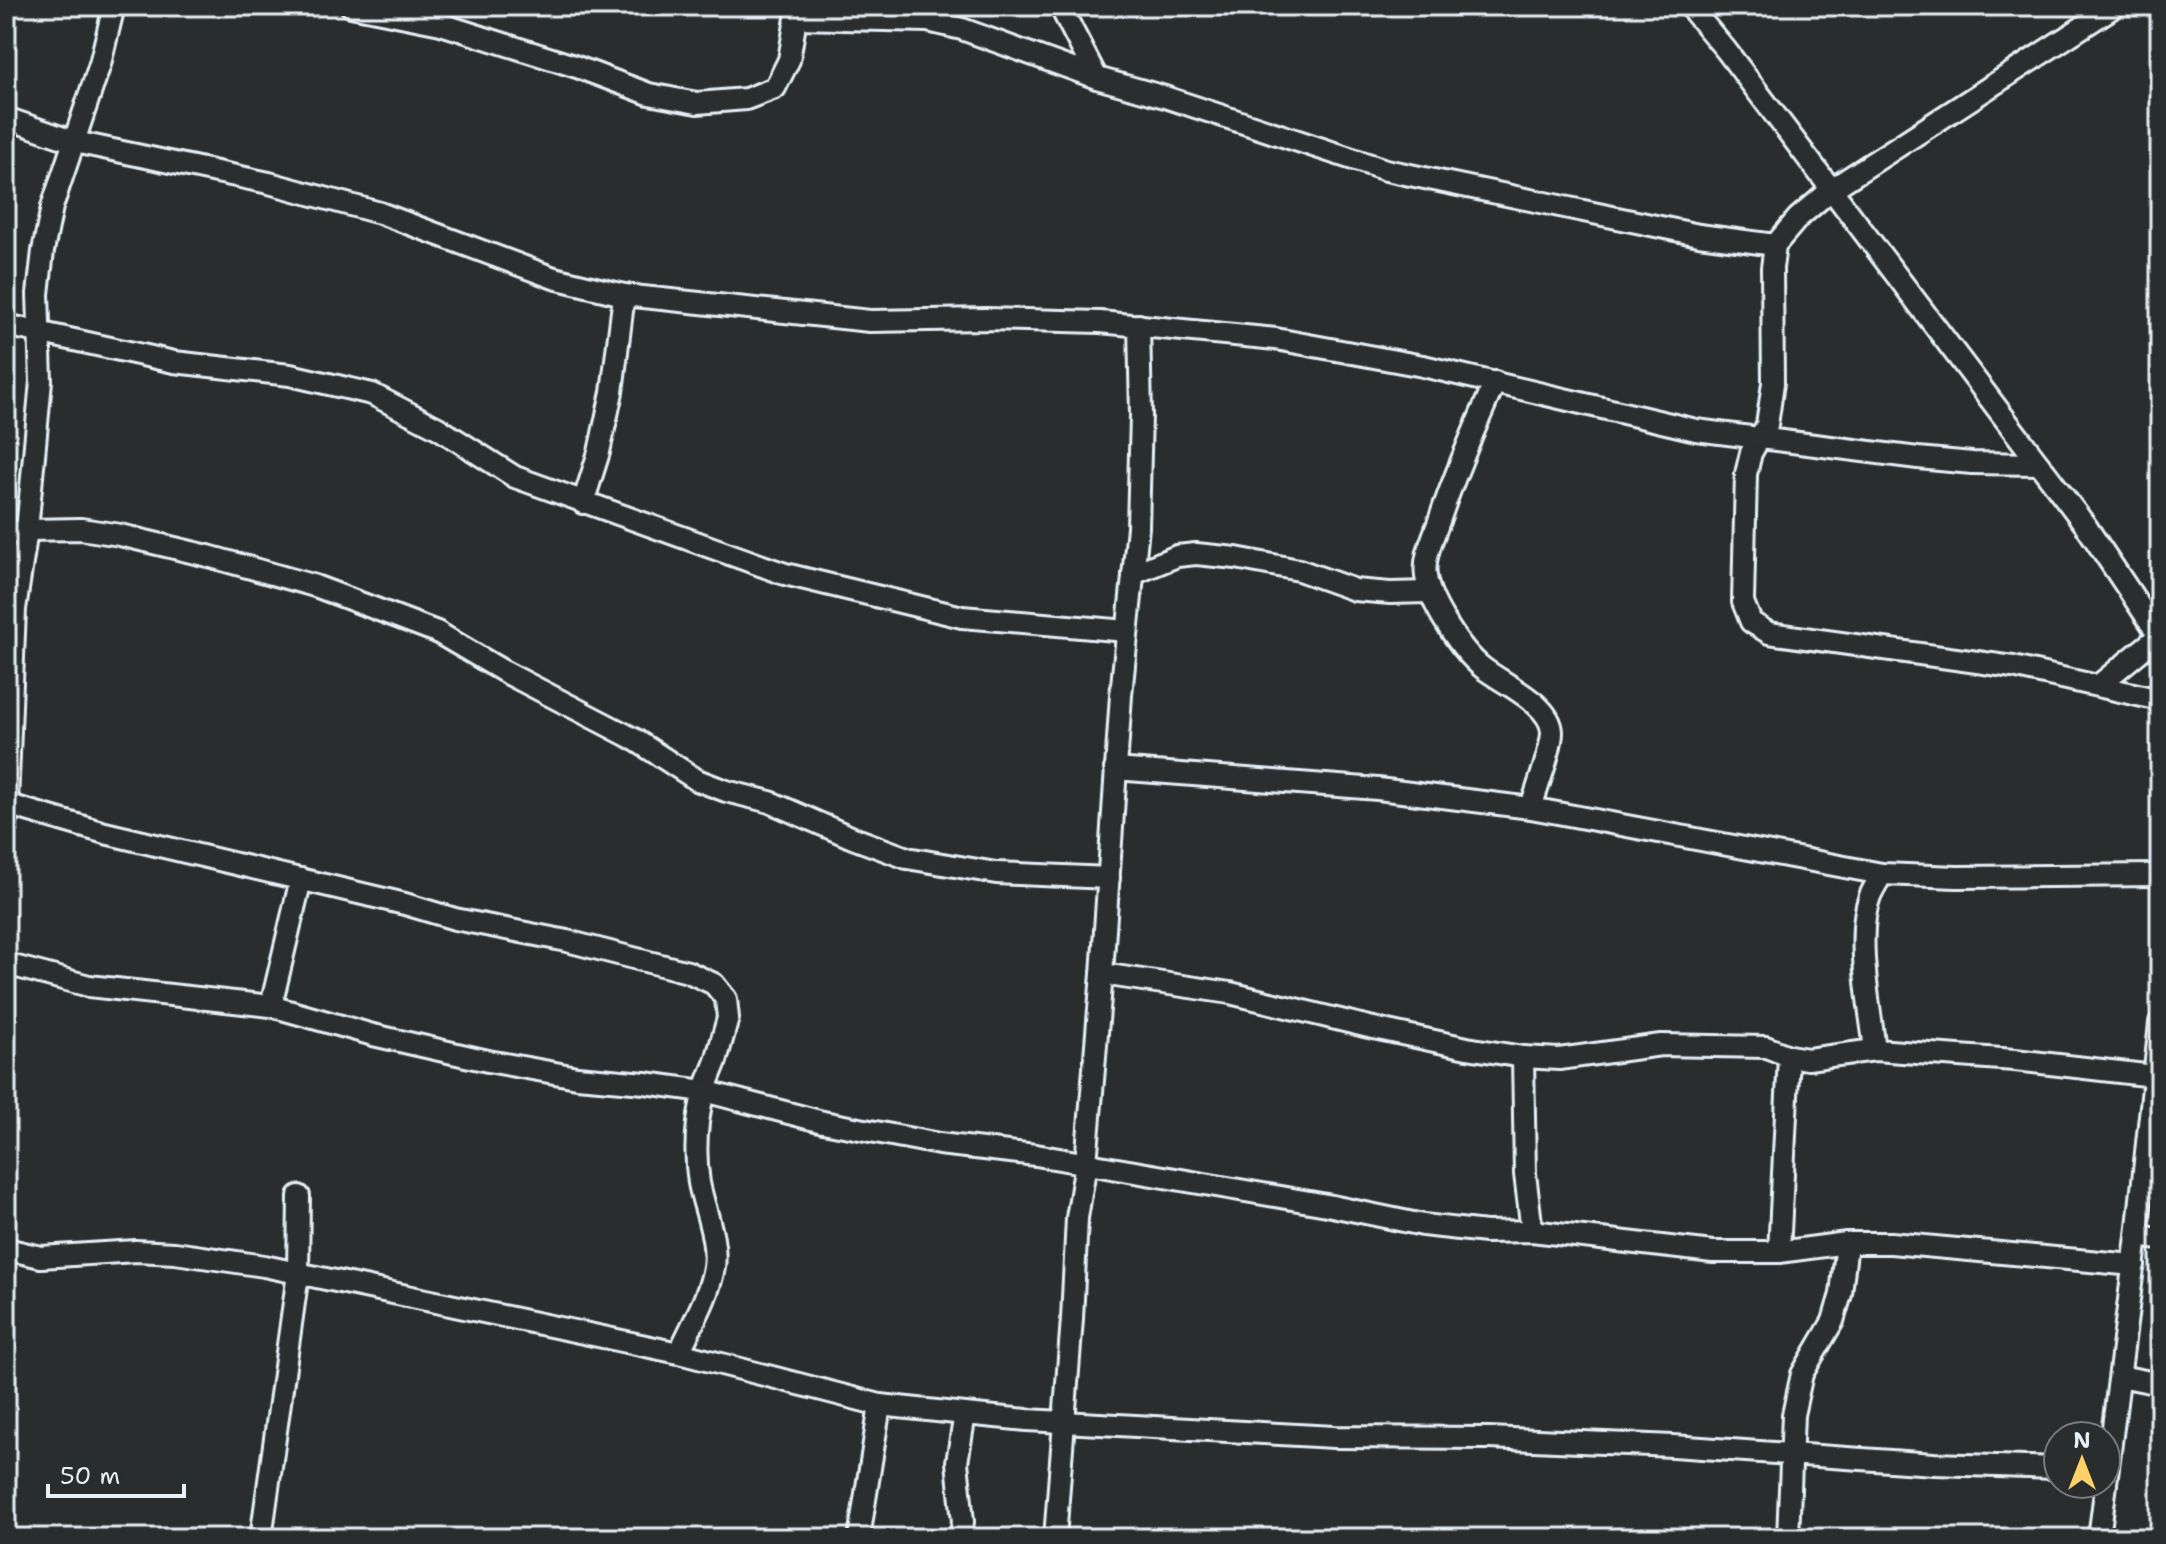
<svg xmlns="http://www.w3.org/2000/svg" width="2166" height="1544" viewBox="0 0 2166 1544" font-family="'Shantell Sans',sans-serif">
	<style>
		.lines { fill: none; stroke-linecap: round; stroke-linejoin: round }
		.minor-casing { stroke: #e8f1f8; stroke-width: 26 }
		.minor { stroke: #2a2d2e; stroke-width: 20 }
	</style>
	<rect width="100%" height="100%" fill="#2a2d2e"/>
	<filter id="ink" filterUnits="userSpaceOnUse"><feTurbulence type="fractalNoise" baseFrequency=".0125" numOctaves="2"/><feDisplacementMap in="SourceGraphic" scale="16" xChannelSelector="R" yChannelSelector="G"/><feConvolveMatrix kernelMatrix="1 2 1 2 8 2 1 2 1" color-interpolation-filters="sRGB"/></filter>
	<g filter="url(#ink)">
		<g class="lines">
			<g class="minor-casing">
				<g id="minor">
					<polyline points="351,6 441,24 577,67 649,94 697,103 746,99 775,88 789,60 796,18"/>
					<polyline points="797,6 796,18 928,21 962,29 1097,78 1165,97 1386,170 1699,235 1775,245"/>
					<polyline points="1060,6 1097,78"/>
					<polyline points="1689,6 1726,50 2086,526 2160,637"/>
					<polyline points="2115,6 1832,189 1798,218 1775,245 1772,268 1773,383 1767,425 1751,453 1746,474 1743,602 1751,622 1769,633 2013,667 2160,700"/>
					<polyline points="6,118 75,142 269,183 380,213 554,278 624,295 870,321 986,319 1100,322 1276,339 1423,366 1696,430 1918,458 1972,463 2039,464"/>
					<polyline points="6,325 174,362 290,375 372,394 438,428 515,477 785,574 962,617 1127,631"/>
					<path d="M1495,382C1475,427 1456,471 1440,518C1434,536 1423,557 1426,576C1429,602 1462,652 1483,668C1502,683 1551,704 1552,732C1552,749 1536,790 1531,808"/>
					<polyline points="583,503 599,452 612,392 624,295"/>
					<polyline points="6,534 27,530 81,529 120,535 208,556 315,586 437,632 503,671 634,739 697,780 726,791 770,802 853,838 907,858 996,873 1109,878"/>
					<polyline points="1133,574 1177,556 1196,554 1236,558 1299,570 1355,590 1390,593 1429,592"/>
					<polyline points="2099,685 2160,635"/>
					<polyline points="1115,769 1378,789 1531,808 1882,874 1957,877 2160,875"/>
					<polyline points="6,804 105,833 405,904 455,919 567,941 688,972 714,984 726,999 728,1018 716,1061 704,1091 823,1122 939,1144 1036,1155 1327,1205 1423,1225 1486,1232 1532,1231 1713,1252 1779,1252 1847,1243 1891,1243 2134,1265"/>
					<polyline points="6,827 15,609 27,530 41,381 38,294 43,251 52,207 100,64 114,6"/>
					<path d="M6,964L89,986L271,1006L373,1035L488,1061L577,1077L645,1083L704,1091C696,1122 694,1151 699,1183C704,1209 718,1240 714,1267C709,1297 691,1326 679,1353"/>
					<polyline points="1102,974 1230,993 1369,1027 1467,1048 1523,1057 1559,1059 1661,1045 1766,1047 1789,1056 1808,1059 1875,1050 2015,1060 2154,1076"/>
					<polyline points="271,1006 301,879"/>
					<path d="M1875,1050C1870,1008 1855,935 1870,896C1873,889 1878,881 1882,874"/>
					<polyline points="1523,1057 1525,1174 1532,1231"/>
					<polyline points="2137,1236 2160,1239"/>
					<polyline points="6,1249 41,1257 136,1251 175,1253 264,1266 679,1353 880,1405 965,1414 1027,1420 1334,1437 1489,1438 1673,1446 1934,1464 2058,1468"/>
					<polyline points="1779,1252 1789,1056"/>
					<polyline points="2120,1376 2160,1384"/>
					<polyline points="2106,1483 2137,1236 2160,1023"/>
					<polyline points="261,1538 298,1274 299,1196"/>
					<polyline points="859,1538 880,1405"/>
					<polyline points="960,1538 963,1522 957,1462 965,1414"/>
					<polyline points="1055,1538 1072,1319 1077,1218 1086,1163 1102,974 1121,695 1138,527 1141,415 1139,325"/>
					<polyline points="1788,1538 1793,1415 1802,1374 1833,1321 1841,1294 1847,1243"/>
					<polyline points="2099,1538 2106,1484"/>
				</g>
			</g>
			<use href="#minor" class="minor"/>
		</g>
	</g>
	<rect width="2166" height="1544" fill="none" stroke="#2a2d2e" stroke-width="32"/>
	<rect x="16" y="16" width="2134" height="1512" fill="none" stroke="#e8f1f8" stroke-width="3" filter="url(#ink)"/>
	<g transform="translate(2082 1460)"><circle r="38" fill="#2a2d2e" stroke="#767b7f" stroke-width="2"/>
	<path d="M0-6L14 30L0 20L-14 30Z" fill="#ffd166"/>
	<text y="-12" font-size="22" font-weight="bold" text-anchor="middle" fill="#e8f1f8">N</text>
	</g>
	<path d="M48 1484v12h136v-12" fill="none" stroke="#e8f1f8" stroke-width="4"/>
	<text x="60" y="1484" font-size="24" fill="#e8f1f8" stroke="#2a2d2e" stroke-width="6" paint-order="stroke">50 m</text>
</svg>
